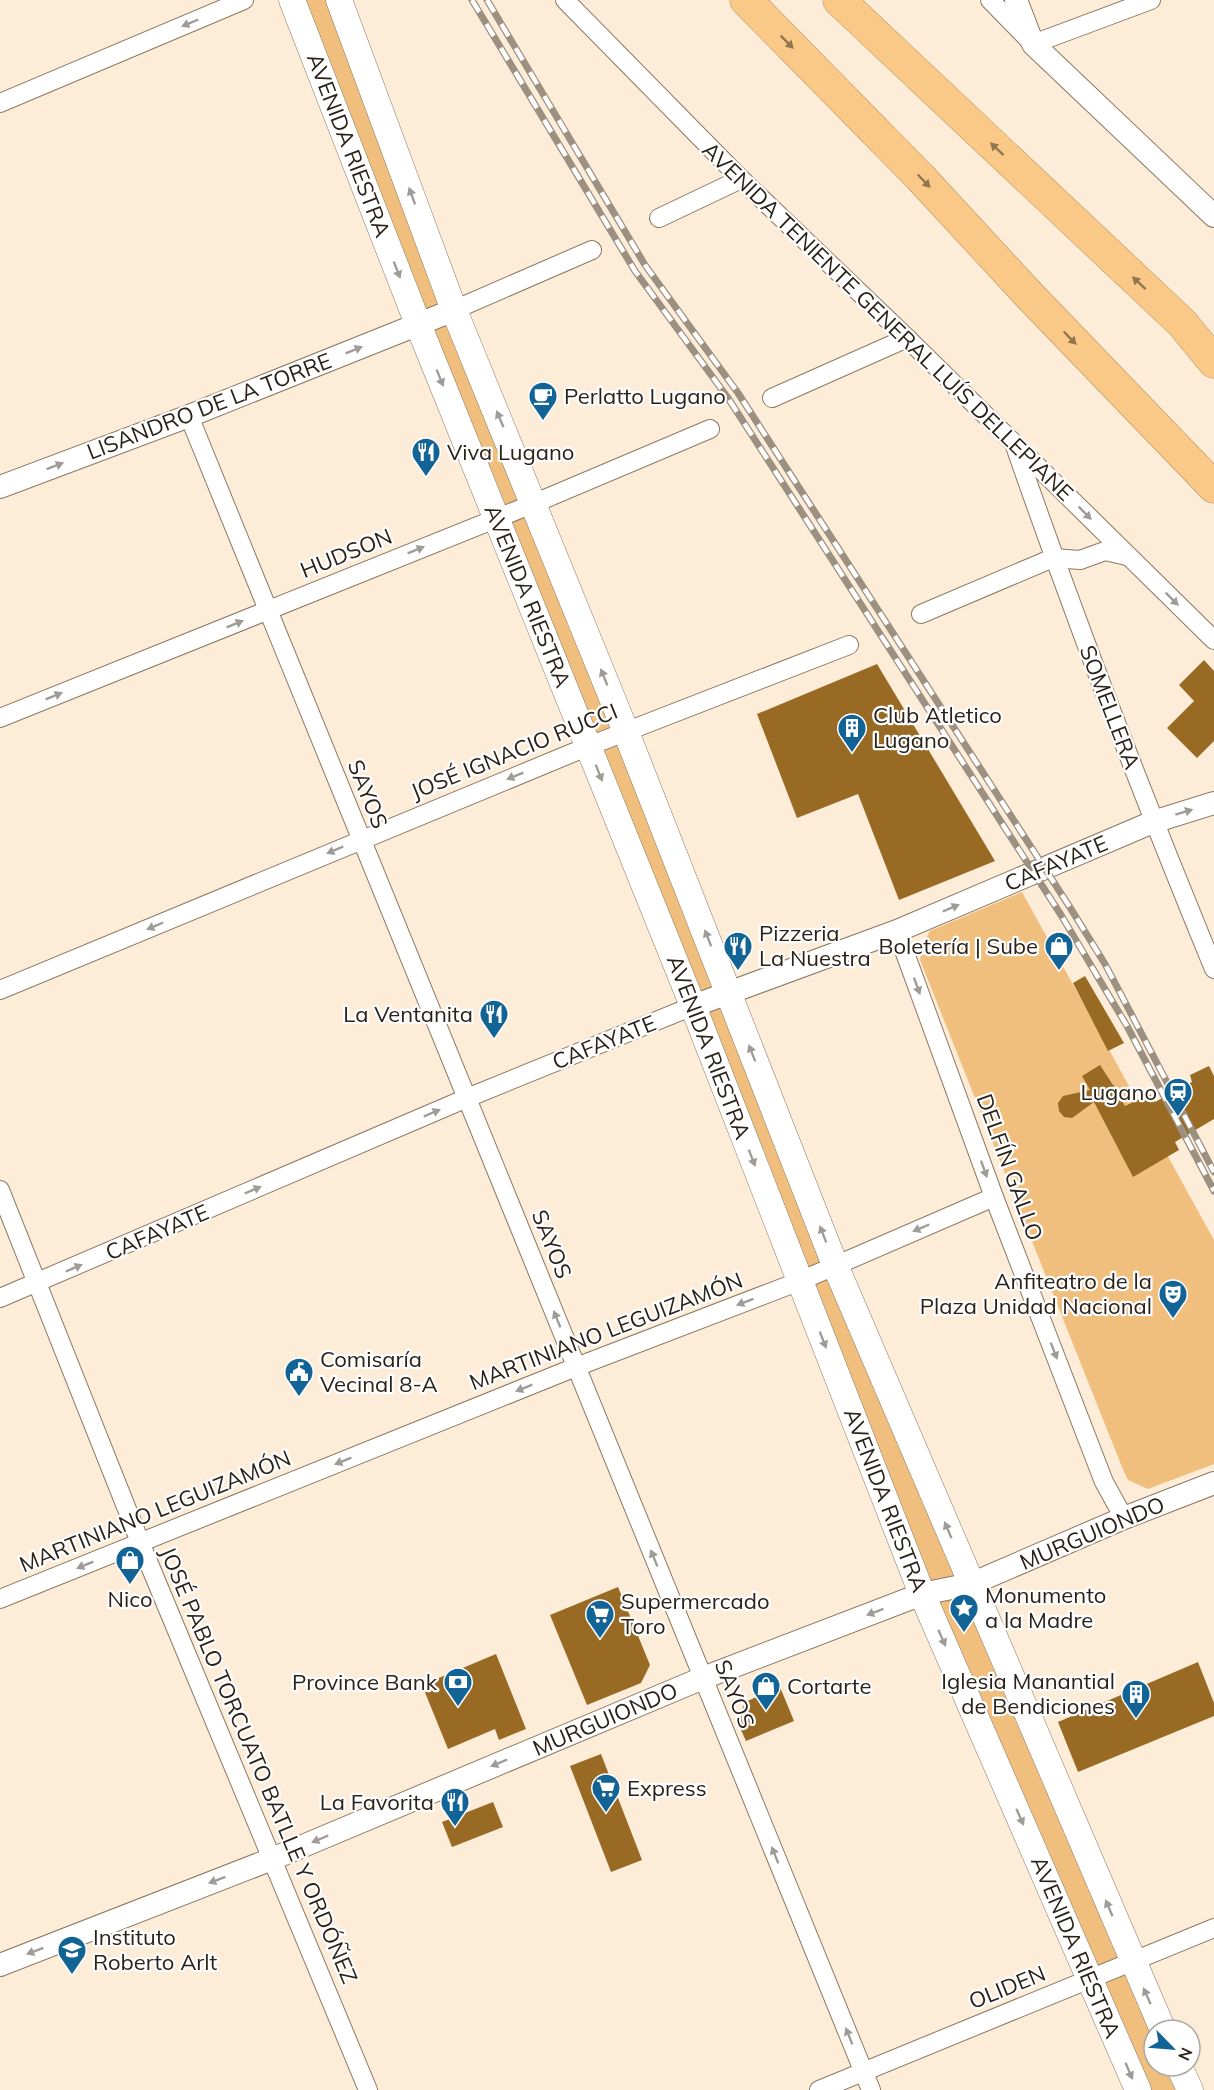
<svg xmlns="http://www.w3.org/2000/svg" width="1214" height="2090" viewBox="0 0 1214 2090" font-family="Mulish,sans-serif">
	<style>
		.green { fill: #f0bf7e }
		.building { fill: #996a24 }
		.lines { fill: none; stroke-linecap: round; stroke-linejoin: round }
		.minor-casing { stroke: #8b7962; stroke-width: 20 }
		.tertiary-casing { stroke: #8b7962; stroke-width: 24 }
		.secondary-casing { stroke: #8b7962; stroke-width: 27 }
		.motorway-casing { stroke: #b28f60; stroke-width: 33 }
		.minor { stroke: #fff; stroke-width: 18 }
		.tertiary { stroke: #fff; stroke-width: 22 }
		.secondary { stroke: #fff; stroke-width: 26 }
		.motorway { stroke: #fbc987; stroke-width: 32 }
		.rail-casing { stroke: #9c9081; stroke-width: 7 }
		.rail { stroke: #fff; stroke-width: 4.5; stroke-dasharray: 14; stroke-linecap: butt }
		.oneway { fill: #9f9c98 }
		.oneway2 { fill: #927650 }
		.labels { text-anchor: middle; dominant-baseline: central; stroke-width: 4.5; stroke-linejoin: round; paint-order: stroke }
		.street-label { font-size: 22px; fill: #2a2219; stroke: #fff }
		.poi-label { font-size: 22px; fill: #2a2219; stroke: #fff; text-anchor: start }
	</style>
	<rect width="100%" height="100%" fill="#fcecd8"/>
	<g class="green">
		<polygon points="292,0 339,0 1154,2030 1154,2066 1179,2066 1190,2090 1138,2090 1090,1979"/>
		<polygon points="1022,892 1214,1240 1214,1464 1148,1489 1128,1480 1124,1472 920,960 923,943 930,931"/>
	</g>
	<g class="building">
		<polygon points="1204,660 1214,671 1214,741 1197,758 1167,728 1194,701 1179,685"/>
		<polygon points="877,664 995,861 899,900 858,794 797,818 757,714"/>
		<polygon points="1085,976 1124,1043 1108,1051 1073,983"/>
		<polygon points="1100,1065 1113,1085 1115,1085 1113,1086 1125,1106 1150,1094 1155,1102 1192,1082 1190,1075 1209,1066 1214,1076 1214,1119 1175,1142 1179,1150 1133,1177 1094,1102 1072,1118 1064,1117 1059,1111 1058,1103 1063,1096 1090,1090 1082,1076"/>
		<polygon points="618,1587 650,1665 641,1683 587,1705 550,1615"/>
		<polygon points="496,1654 526,1729 499,1740 495,1729 448,1749 422,1685"/>
		<polygon points="1198,1662 1214,1703 1214,1716 1078,1772 1058,1722"/>
		<polygon points="780,1687 794,1721 746,1741 737,1721 745,1702"/>
		<polygon points="601,1754 642,1860 611,1872 570,1766"/>
		<polygon points="493,1802 503,1827 452,1847 442,1822"/>
	</g>
	<g class="lines">
		<g class="minor-casing">
			<g id="minor">
				<polyline points="565,0 741,179 907,338 1214,640"/>
				<polyline points="990,0 1033,44 1151,0"/>
				<polyline points="0,103 244,0"/>
				<polyline points="659,218 741,179"/>
				<polyline points="454,310 592,250"/>
				<polyline points="772,398 907,338"/>
				<polyline points="189,416 871,2090"/>
				<path d="M1015,446C1076,622 1143,797 1214,969"/>
				<polyline points="921,614 1053,558 1080,560 1105,551 1127,556"/>
				<polyline points="0,718 535,503 710,429"/>
				<polyline points="897,931 994,1197 1104,1482 1124,1518"/>
				<polyline points="0,990 589,746 849,645"/>
				<polyline points="0,1190 140,1542 368,2090"/>
				<polyline points="0,1298 467,1098 693,1006"/>
				<polyline points="0,1599 576,1367 800,1281 994,1197"/>
				<polyline points="819,2090 1214,1928"/>
			</g>
		</g>
		<g class="tertiary-casing">
			<g id="tertiary">
				<polyline points="1016,0 1033,44 1214,216"/>
				<polyline points="0,487 189,416 454,310"/>
				<polyline points="693,1006 897,931 1153,822 1214,803"/>
				<polyline points="0,1965 272,1859 703,1678 922,1594 971,1584 1124,1518 1214,1483"/>
			</g>
		</g>
		<g class="secondary-casing">
			<g id="secondary">
				<polyline points="292,0 418,324 693,1006 922,1594 1138,2090"/>
				<polyline points="339,0 454,310 626,732 835,1265 1163,2030"/>
				<polyline points="1179,2066 1190,2090"/>
			</g>
		</g>
		<g class="motorway-casing">
			<g id="motorway">
				<polyline points="746,0 920,177 1030,296 1214,487"/>
				<polyline points="839,0 1182,323 1214,362"/>
			</g>
		</g>
		<use href="#minor" class="minor"/>
		<use href="#tertiary" class="tertiary"/>
		<use href="#secondary" class="secondary"/>
		<use href="#motorway" class="motorway"/>
		<g class="rail-casing">
			<g id="rail">
				<polyline points="472,0 635,271 728,398 1061,915 1127,1026 1214,1191"/>
				<polyline points="487,0 645,265 738,393 1071,909 1105,964 1214,1172"/>
			</g>
		</g>
		<use href="#rail" class="rail"/>
	</g>
	<defs><path id="oneway-solid" d="M-6-.8H1V-3.2L6.5 0L1 3.2V.8H-6Z" transform="scale(1.5)"/></defs>
	<g class="oneway">
		<use href="#oneway-solid" transform="translate(190 23) rotate(157)"/>
		<use href="#oneway-solid" transform="translate(412 196) rotate(-110)"/>
		<use href="#oneway-solid" transform="translate(397 270) rotate(69)"/>
		<use href="#oneway-solid" transform="translate(354 350) rotate(-22)"/>
		<use href="#oneway-solid" transform="translate(440 378) rotate(68)"/>
		<use href="#oneway-solid" transform="translate(500 419) rotate(-113)"/>
		<use href="#oneway-solid" transform="translate(55 466) rotate(-21)"/>
		<use href="#oneway-solid" transform="translate(1085 513) rotate(45)"/>
		<use href="#oneway-solid" transform="translate(416 550) rotate(-22)"/>
		<use href="#oneway-solid" transform="translate(1172 599) rotate(45)"/>
		<use href="#oneway-solid" transform="translate(235 624) rotate(-22)"/>
		<use href="#oneway-solid" transform="translate(604 677) rotate(-112)"/>
		<use href="#oneway-solid" transform="translate(54 696) rotate(-22)"/>
		<use href="#oneway-solid" transform="translate(599 773) rotate(68)"/>
		<use href="#oneway-solid" transform="translate(515 776) rotate(158)"/>
		<use href="#oneway-solid" transform="translate(1184 812) rotate(-17)"/>
		<use href="#oneway-solid" transform="translate(335 850) rotate(157)"/>
		<use href="#oneway-solid" transform="translate(951 908) rotate(-23)"/>
		<use href="#oneway-solid" transform="translate(155 926) rotate(157)"/>
		<use href="#oneway-solid" transform="translate(708 938) rotate(-111)"/>
		<use href="#oneway-solid" transform="translate(917 986) rotate(70)"/>
		<use href="#oneway-solid" transform="translate(752 1053) rotate(-111)"/>
		<use href="#oneway-solid" transform="translate(432 1113) rotate(-23)"/>
		<use href="#oneway-solid" transform="translate(752 1158) rotate(69)"/>
		<use href="#oneway-solid" transform="translate(984 1169) rotate(70)"/>
		<use href="#oneway-solid" transform="translate(253 1190) rotate(-23)"/>
		<use href="#oneway-solid" transform="translate(921 1228) rotate(157)"/>
		<use href="#oneway-solid" transform="translate(823 1234) rotate(-111)"/>
		<use href="#oneway-solid" transform="translate(74 1268) rotate(-23)"/>
		<use href="#oneway-solid" transform="translate(745 1302) rotate(159)"/>
		<use href="#oneway-solid" transform="translate(557 1319) rotate(-112)"/>
		<use href="#oneway-solid" transform="translate(823 1340) rotate(69)"/>
		<use href="#oneway-solid" transform="translate(1054 1351) rotate(69)"/>
		<use href="#oneway-solid" transform="translate(524 1388) rotate(158)"/>
		<use href="#oneway-solid" transform="translate(343 1461) rotate(158)"/>
		<use href="#oneway-solid" transform="translate(948 1530) rotate(-113)"/>
		<use href="#oneway-solid" transform="translate(654 1558) rotate(-112)"/>
		<use href="#oneway-solid" transform="translate(85 1565) rotate(158)"/>
		<use href="#oneway-solid" transform="translate(875 1612) rotate(159)"/>
		<use href="#oneway-solid" transform="translate(942 1638) rotate(66)"/>
		<use href="#oneway-solid" transform="translate(499 1763) rotate(157)"/>
		<use href="#oneway-solid" transform="translate(1020 1817) rotate(66)"/>
		<use href="#oneway-solid" transform="translate(320 1839) rotate(157)"/>
		<use href="#oneway-solid" transform="translate(775 1855) rotate(-112)"/>
		<use href="#oneway-solid" transform="translate(217 1880) rotate(159)"/>
		<use href="#oneway-solid" transform="translate(1109 1908) rotate(-113)"/>
		<use href="#oneway-solid" transform="translate(35 1951) rotate(159)"/>
		<use href="#oneway-solid" transform="translate(1147 1996) rotate(-114)"/>
		<use href="#oneway-solid" transform="translate(849 2036) rotate(-112)"/>
		<use href="#oneway-solid" transform="translate(1129 2071) rotate(67)"/>
	</g>
	<g class="oneway2">
		<use href="#oneway-solid" transform="translate(787 42) rotate(45)"/>
		<use href="#oneway-solid" transform="translate(997 149) rotate(-137)"/>
		<use href="#oneway-solid" transform="translate(924 181) rotate(46)"/>
		<use href="#oneway-solid" transform="translate(1139 283) rotate(-137)"/>
		<use href="#oneway-solid" transform="translate(1070 338) rotate(46)"/>
	</g>
	<defs>
		<g id="cafe-pin" transform="scale(1.5)"><path d="M0 17L-7.5 6A9.5 9.5 0 1 1 7.5 6Z" fill="#126496" stroke="#fff"/><path d="M-5.5-4.5H6V0H3Q3 3.5 0 3.5H-2.5Q-5.5 3.5-5.5 0ZM3-3.2v2h1.7v-2ZM-6 4.5H4V6H-6Z" fill="#fff"/></g>
		<g id="restaurant-pin" transform="scale(1.5)"><path d="M0 17L-7.5 6A9.5 9.5 0 1 1 7.5 6Z" fill="#126496" stroke="#fff"/><path d="M-5-6h1v4h1v-4h1v4h1v-4h1v5L-1.5 .5V6h-2V.5L-5-1ZM5-6V6H3V1.5H1.5Q1.5-4 5-6Z" fill="#fff"/></g>
		<g id="building-pin" transform="scale(1.5)"><path d="M0 17L-7.5 6A9.5 9.5 0 1 1 7.5 6Z" fill="#126496" stroke="#fff"/><path d="M-4-6H4V6H1V3H-1V6H-4ZM-2.5-4.3h1.7v1.8h-1.7ZM.8-4.3h1.7v1.8H.8ZM-2.5-1h1.7V.8h-1.7ZM.8-1h1.7V.8H.8Z" fill="#fff"/></g>
		<g id="shop-pin" transform="scale(1.5)"><path d="M0 17L-7.5 6A9.5 9.5 0 1 1 7.5 6Z" fill="#126496" stroke="#fff"/><path d="M-5-2.5h2.3a2.7 3.5 0 0 1 5.4 0H5L5.5 6h-11ZM-1.5-2.5h3a1.5 2.3 0 0 0-3 0Z" fill="#fff"/></g>
		<g id="station-pin" transform="scale(1.5)"><path d="M0 17L-7.5 6A9.5 9.5 0 1 1 7.5 6Z" fill="#126496" stroke="#fff"/><path d="M-3-6H3Q5-6 5-4V2Q5 4 3 4L4.5 6H3L1.5 4h-3L-3 6H-4.5L-3 4Q-5 4-5 2V-4Q-5-6-3-6ZM-3.5-4v3h7v-3ZM-3.5 1v1.5H-2V1ZM2 1v1.5H3.5V1Z" fill="#fff"/></g>
		<g id="theatre-pin" transform="scale(1.5)"><path d="M0 17L-7.5 6A9.5 9.5 0 1 1 7.5 6Z" fill="#126496" stroke="#fff"/><path d="M-5-5.5Q0-4 5-5.5V0Q5 5 0 6Q-5 5-5 0ZM-3.3-2.5H-1v1.5H-3.3ZM1-2.5H3.3v1.5H1ZM-2.8 1Q0 5.5 2.8 1Z" fill="#fff"/></g>
		<g id="civic-pin" transform="scale(1.5)"><path d="M0 17L-7.5 6A9.5 9.5 0 1 1 7.5 6Z" fill="#126496" stroke="#fff"/><path d="M-.6-6.5H3V-4.5H.6V-3L4-1V1h2V6H-6V1h2V-1L-.6-3ZM-1.2 2.5V6h2.4V2.5Z" fill="#fff"/></g>
		<g id="sight-pin" transform="scale(1.5)"><path d="M0 17L-7.5 6A9.5 9.5 0 1 1 7.5 6Z" fill="#126496" stroke="#fff"/><path d="M0-6L1.8-2.2L6-1.7L2.9 1.2L3.7 5.4L0 3.3L-3.7 5.4L-2.9 1.2L-6-1.7L-1.8-2.2Z" fill="#fff"/></g>
		<g id="supermarket-pin" transform="scale(1.5)"><path d="M0 17L-7.5 6A9.5 9.5 0 1 1 7.5 6Z" fill="#126496" stroke="#fff"/><path d="M-6-5.5h2.5l.6 2H6L4.5 2H-2.5L-4.4-4H-6ZM-1.5 3.2a1.3 1.3 0 1 0 .1 0ZM3 3.2a1.3 1.3 0 1 0 .1 0Z" fill="#fff"/></g>
		<g id="bank-pin" transform="scale(1.5)"><path d="M0 17L-7.5 6A9.5 9.5 0 1 1 7.5 6Z" fill="#126496" stroke="#fff"/><path d="M-6-4H6V4H-6ZM0-2.3a2.3 2.3 0 1 0 0 4.6a2.3 2.3 0 1 0 0-4.6Z" fill="#fff"/></g>
		<g id="school-pin" transform="scale(1.5)"><path d="M0 17L-7.5 6A9.5 9.5 0 1 1 7.5 6Z" fill="#126496" stroke="#fff"/><path d="M0-5L7-2L0 1L-7-2ZM-4 1L0 2.5L4 1V4Q0 6-4 4Z" fill="#fff"/></g>
	</defs>
	<g fill-rule="evenodd">
		<use href="#cafe-pin" x="543" y="396"/>
		<use href="#restaurant-pin" x="426" y="452"/>
		<use href="#building-pin" x="852" y="728"/>
		<use href="#restaurant-pin" x="738" y="946"/>
		<use href="#shop-pin" x="1059" y="946"/>
		<use href="#restaurant-pin" x="494" y="1014"/>
		<use href="#station-pin" x="1178" y="1092"/>
		<use href="#theatre-pin" x="1173" y="1294"/>
		<use href="#civic-pin" x="299" y="1372"/>
		<use href="#shop-pin" x="130" y="1560"/>
		<use href="#sight-pin" x="964" y="1608"/>
		<use href="#supermarket-pin" x="600" y="1614"/>
		<use href="#bank-pin" x="458" y="1682"/>
		<use href="#shop-pin" x="766" y="1686"/>
		<use href="#building-pin" x="1136" y="1694"/>
		<use href="#supermarket-pin" x="606" y="1788"/>
		<use href="#restaurant-pin" x="455" y="1802"/>
		<use href="#school-pin" x="72" y="1950"/>
	</g>
	<g class="labels">
		<g class="street-label">
			<text transform="translate(349 145) rotate(69)">AVENIDA RIESTRA</text>
			<text transform="translate(888 321) rotate(44)">AVENIDA TENIENTE GENERAL LUÍS DELLEPIANE</text>
			<text transform="translate(209 406) rotate(-21)">LISANDRO DE LA TORRE</text>
			<text transform="translate(346 553) rotate(-22)">HUDSON</text>
			<text transform="translate(528 596) rotate(68)">AVENIDA RIESTRA</text>
			<text transform="translate(1110 707) rotate(69)">SOMELLERA</text>
			<text transform="translate(514 751) rotate(-22)">JOSÉ IGNACIO RUCCI</text>
			<text transform="translate(368 794) rotate(68)">SAYOS</text>
			<text transform="translate(1056 863) rotate(-23)">CAFAYATE</text>
			<text transform="translate(604 1042) rotate(-22)">CAFAYATE</text>
			<text transform="translate(709 1047) rotate(69)">AVENIDA RIESTRA</text>
			<text transform="translate(1010 1167) rotate(70)">DELFÍN GALLO</text>
			<text transform="translate(157 1232) rotate(-23)">CAFAYATE</text>
			<text transform="translate(552 1244) rotate(68)">SAYOS</text>
			<text transform="translate(606 1331) rotate(-21)">MARTINIANO LEGUIZAMÓN</text>
			<text transform="translate(886 1500) rotate(69)">AVENIDA RIESTRA</text>
			<text transform="translate(155 1511) rotate(-22)">MARTINIANO LEGUIZAMÓN</text>
			<text transform="translate(1092 1533) rotate(-23)">MURGUIONDO</text>
			<text transform="translate(735 1694) rotate(68)">SAYOS</text>
			<text transform="translate(605 1719) rotate(-23)">MURGUIONDO</text>
			<text transform="translate(259 1765) rotate(67)">JOSÉ PABLO TORCUATO BATLLE Y ORDÓÑEZ</text>
			<text transform="translate(1076 1947) rotate(67)">AVENIDA RIESTRA</text>
			<text transform="translate(1007 1987) rotate(-22)">OLIDEN</text>
		</g>
		<g class="poi-label">
			<text x="564" y="396">Perlatto Lugano</text>
			<text x="447" y="452">Viva Lugano</text>
			<text x="873" y="715">Club Atletico<tspan x="873" dy="25">Lugano</tspan></text>
			<text x="759" y="933">Pizzeria<tspan x="759" dy="25">La Nuestra</tspan></text>
			<text x="1038" y="946" text-anchor="end">Boletería | Sube</text>
			<text x="473" y="1014" text-anchor="end">La Ventanita</text>
			<text x="1157" y="1092" text-anchor="end">Lugano</text>
			<text x="1152" y="1281" text-anchor="end">Anfiteatro de la<tspan x="1152" dy="25">Plaza Unidad Nacional</tspan></text>
			<text x="320" y="1359">Comisaría<tspan x="320" dy="25">Vecinal 8-A</tspan></text>
			<text x="985" y="1595">Monumento<tspan x="985" dy="25">a la Madre</tspan></text>
			<text x="130" y="1599" text-anchor="middle">Nico</text>
			<text x="621" y="1601">Supermercado<tspan x="621" dy="25">Toro</tspan></text>
			<text x="1115" y="1681" text-anchor="end">Iglesia Manantial<tspan x="1115" dy="25">de Bendiciones</tspan></text>
			<text x="437" y="1682" text-anchor="end">Province Bank</text>
			<text x="787" y="1686">Cortarte</text>
			<text x="627" y="1788">Express</text>
			<text x="434" y="1802" text-anchor="end">La Favorita</text>
			<text x="93" y="1937">Instituto<tspan x="93" dy="25">Roberto Arlt</tspan></text>
		</g>
	</g>
	<g transform="translate(1172 2048) rotate(115)"><circle r="28" fill="#ffffff" stroke="#aaa7a3" stroke-width="1.5"/>
	<path d="M0-4.5L10 22L0 15L-10 22Z" fill="#126496"/>
	<text y="-9" font-size="16" font-weight="bold" text-anchor="middle" fill="#2a2219">N</text>
	</g>
</svg>
